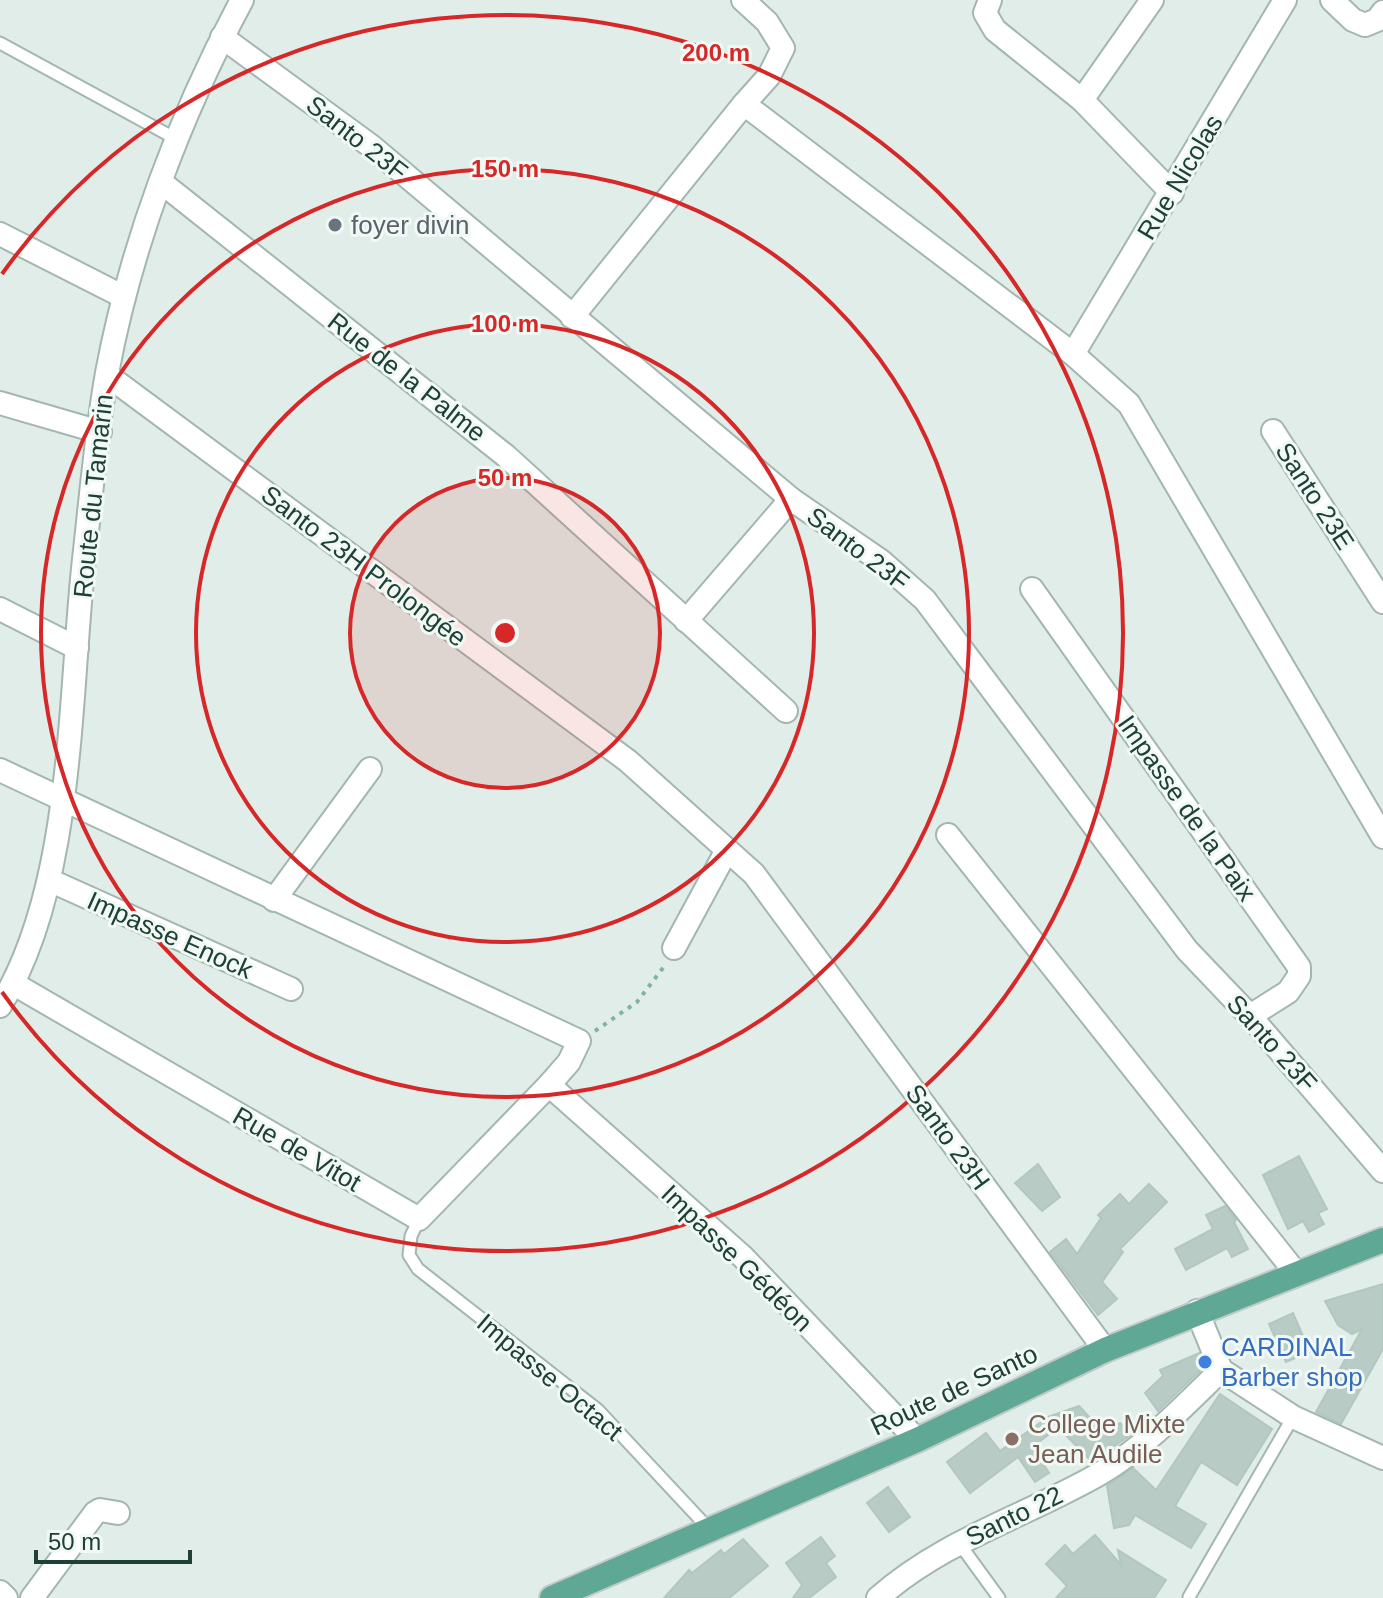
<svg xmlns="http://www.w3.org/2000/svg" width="1383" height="1598" viewBox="0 0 1383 1598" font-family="Helvetica,sans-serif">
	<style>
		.building { fill: #b8cbc4; stroke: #b2c7bf; stroke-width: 2 }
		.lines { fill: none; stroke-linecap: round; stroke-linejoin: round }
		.service-casing { stroke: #a3b6af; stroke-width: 15 }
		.minor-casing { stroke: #a3b6af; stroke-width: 26 }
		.primary-casing { stroke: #c0cac7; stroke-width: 28 }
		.path { stroke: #7db4a4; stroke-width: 4; stroke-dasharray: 4 6; stroke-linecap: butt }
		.service { stroke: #fff; stroke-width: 11 }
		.minor { stroke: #fff; stroke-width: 22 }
		.primary { stroke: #60a896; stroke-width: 24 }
		.ring { fill: none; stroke: #d62828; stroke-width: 4 }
		.worship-dot { fill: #6b7280; stroke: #f1f9f5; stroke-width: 3 }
		.shop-dot { fill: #3f7fe0; stroke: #f1f9f5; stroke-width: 3 }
		.education-dot { fill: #8d6e63; stroke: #f1f9f5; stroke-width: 3 }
		.labels { text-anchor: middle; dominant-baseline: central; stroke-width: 6; stroke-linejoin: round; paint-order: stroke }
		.street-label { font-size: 26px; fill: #1f4037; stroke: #f1f9f5 }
		.worship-label { font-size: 26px; fill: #5b616d; stroke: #f1f9f5; text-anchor: start }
		.shop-label { font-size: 26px; fill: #366cbe; stroke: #f1f9f5; text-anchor: start }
		.education-label { font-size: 26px; fill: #785e54; stroke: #f1f9f5; text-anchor: start }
		.centre { fill: #d62828; stroke: #f1f9f5; stroke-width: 4 }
		.ring-label { font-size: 24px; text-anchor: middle; font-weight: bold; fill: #d62828; stroke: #f1f9f5; stroke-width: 6; stroke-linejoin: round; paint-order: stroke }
	</style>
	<rect width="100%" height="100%" fill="#e1ede8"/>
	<g class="building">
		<polygon points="1299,1156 1327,1209 1318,1213 1324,1224 1309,1232 1303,1221 1288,1229 1263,1175"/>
		<polygon points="1038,1164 1060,1197 1042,1211 1015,1183"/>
		<polygon points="1149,1184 1167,1202 1120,1249 1123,1252 1102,1282 1117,1299 1098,1315 1050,1252 1066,1239 1077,1254 1101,1218 1098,1215 1120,1194 1129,1204"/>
		<polygon points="1225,1206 1236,1220 1234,1222 1248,1249 1232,1257 1227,1248 1186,1270 1175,1249 1213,1229 1206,1215"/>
		<polygon points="1383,1284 1383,1349 1341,1424 1316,1412 1362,1329 1352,1334 1338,1325 1325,1301"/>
		<polygon points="1293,1313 1310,1352 1286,1362 1269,1324"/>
		<polygon points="1199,1353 1204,1367 1158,1411 1145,1393 1163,1376 1160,1370"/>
		<polygon points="1220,1394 1272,1429 1237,1485 1201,1462 1175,1506 1206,1524 1191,1548 1135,1515 1129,1525 1114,1528 1107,1486 1133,1468 1156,1490"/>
		<polygon points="1079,1406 1106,1435 1120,1423 1133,1433 1092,1462 1048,1417"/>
		<polygon points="1043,1421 1051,1433 1036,1444 1048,1461 1044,1465 1049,1473 1035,1482 1018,1457 970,1493 947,1462 986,1433 1000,1451"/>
		<polygon points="888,1487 910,1517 889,1532 867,1503"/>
		<polygon points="1095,1535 1121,1565 1118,1550 1166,1580 1154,1598 1056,1598 1067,1586 1046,1564 1065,1545 1073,1554"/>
		<polygon points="821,1537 835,1556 826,1563 836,1577 809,1598 793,1598 802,1585 786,1563"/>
		<polygon points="743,1539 768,1566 729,1598 664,1598 689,1570 692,1573 721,1550 724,1554"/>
	</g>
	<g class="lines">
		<g class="service-casing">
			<g id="service">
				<polyline points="0,43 178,140"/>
				<polyline points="419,1219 411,1236 409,1255 418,1269 598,1410 710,1530"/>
				<polyline points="959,1543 999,1598"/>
				<polyline points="1189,1597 1293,1417"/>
			</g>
		</g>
		<g class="minor-casing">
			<g id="minor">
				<polyline points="743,0 767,22 783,48 769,76 744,104"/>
				<polyline points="990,0 985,13 995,30 1082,100 1172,193"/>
				<polyline points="1332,0 1353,20 1365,25 1377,20 1383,12"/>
				<polyline points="222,37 371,146 791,499 881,561 925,600 1187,950 1250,1016 1383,1171"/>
				<polyline points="1082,100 1152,0"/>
				<polyline points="162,183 506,456 786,711"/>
				<polyline points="0,234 124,297"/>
				<polyline points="572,317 744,104 1073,354 1129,404 1383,837"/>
				<polyline points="1073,354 1285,0"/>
				<polyline points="107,375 628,761 754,874 1105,1350"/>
				<polyline points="0,403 100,432"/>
				<polyline points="1273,431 1383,602"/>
				<polyline points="1032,589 1299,967 1299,976 1288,992 1250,1016"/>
				<polyline points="0,609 77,648"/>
				<polyline points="686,621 791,499"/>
				<polyline points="0,770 579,1041 569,1062 549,1085 419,1219 14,984"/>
				<polyline points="948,835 1296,1273"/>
				<polyline points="49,880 291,989"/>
				<polyline points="274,900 370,769"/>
				<polyline points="674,948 727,850"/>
				<path d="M0,1006C74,887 69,696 84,559C91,498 96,434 107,373C131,245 180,115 242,0"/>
				<polyline points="549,1085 743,1257 917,1440"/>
				<polyline points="1197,1311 1221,1370 1293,1417 1383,1458"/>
				<polyline points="0,1592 6,1598"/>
				<polyline points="32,1598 95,1513 100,1510 118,1513"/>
				<path d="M878,1598C943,1540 1027,1516 1101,1473C1146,1446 1184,1406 1221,1370"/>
			</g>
		</g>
		<g class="primary-casing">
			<polyline id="primary" points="552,1598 917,1440 1105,1350 1383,1240"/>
		</g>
		<polyline class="path" points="595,1031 637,1002 666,964"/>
		<use href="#service" class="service"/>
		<use href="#minor" class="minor"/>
		<use href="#primary" class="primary"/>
	</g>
	<circle cx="505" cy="633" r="155" fill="#d62828" fill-opacity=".12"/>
	<g class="ring">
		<circle cx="505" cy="633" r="155"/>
		<circle cx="505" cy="633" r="309"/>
		<circle cx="505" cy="633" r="464"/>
		<path d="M2 274A618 618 0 1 1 2 992"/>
	</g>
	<circle class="worship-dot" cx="335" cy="225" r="8"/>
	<circle class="shop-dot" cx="1205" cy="1362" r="8"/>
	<circle class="education-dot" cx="1012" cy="1439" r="8"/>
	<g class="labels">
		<g class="street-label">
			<text transform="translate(357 138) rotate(38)">Santo 23F</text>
			<text transform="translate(1180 177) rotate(-59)">Rue Nicolas</text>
			<text transform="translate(407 377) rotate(38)">Rue de la Palme</text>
			<text transform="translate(93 496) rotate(-84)">Route du Tamarin</text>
			<text transform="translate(1315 496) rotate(57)">Santo 23E</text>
			<text transform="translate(858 549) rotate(37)">Santo 23F</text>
			<text transform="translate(364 566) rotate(37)">Santo 23H Prolongée</text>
			<text transform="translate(1187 808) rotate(55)">Impasse de la Paix</text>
			<text transform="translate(170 935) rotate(24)">Impasse Enock</text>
			<text transform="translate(1272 1043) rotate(48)">Santo 23F</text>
			<text transform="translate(948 1137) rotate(54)">Santo 23H</text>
			<text transform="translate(297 1149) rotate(30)">Rue de Vitot</text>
			<text transform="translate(737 1258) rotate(44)">Impasse Gédéon</text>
			<text transform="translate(550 1377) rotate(40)">Impasse Octact</text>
			<text transform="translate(954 1390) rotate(-25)">Route de Santo</text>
			<text transform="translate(1014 1516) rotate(-26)">Santo 22</text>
		</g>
		<g class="worship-label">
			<text x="351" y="225">foyer divin</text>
		</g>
		<g class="shop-label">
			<text x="1221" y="1347">CARDINAL<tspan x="1221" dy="30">Barber shop</tspan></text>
		</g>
		<g class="education-label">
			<text x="1028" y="1424">College Mixte<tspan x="1028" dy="30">Jean Audile</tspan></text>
		</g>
	</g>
	<circle cx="505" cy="633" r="12" class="centre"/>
	<g class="ring-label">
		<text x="716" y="61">200 m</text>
		<text x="505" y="177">150 m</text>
		<text x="505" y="332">100 m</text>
		<text x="505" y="486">50 m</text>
	</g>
	<path d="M36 1550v12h154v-12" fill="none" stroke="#1f4037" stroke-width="4"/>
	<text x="48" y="1550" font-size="24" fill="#1f4037" stroke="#f1f9f5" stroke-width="6" paint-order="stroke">50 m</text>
</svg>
